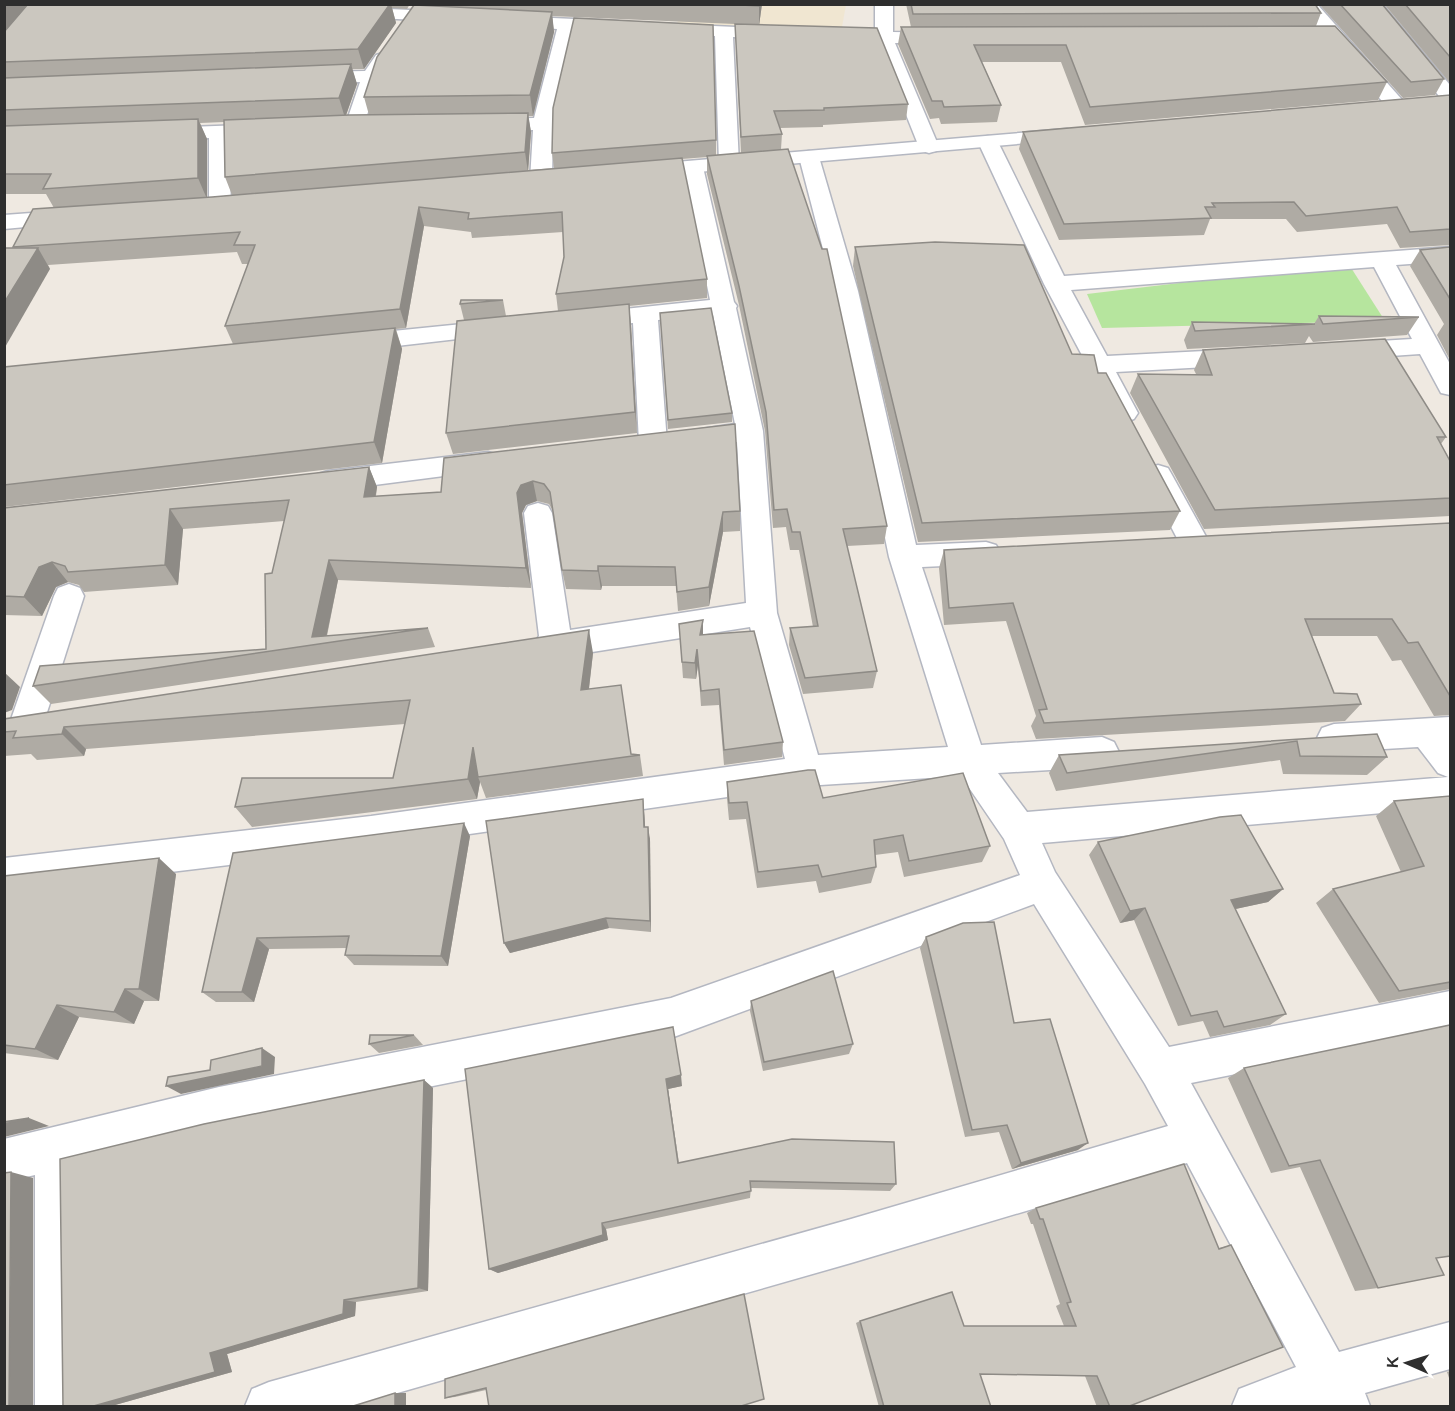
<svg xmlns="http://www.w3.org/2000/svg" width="1455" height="1411" viewBox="0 0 1455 1411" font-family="Helvetica,sans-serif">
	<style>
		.education { fill: #f0e6d1 }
		.green { fill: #b6e59e }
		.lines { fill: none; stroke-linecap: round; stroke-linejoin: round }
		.minor-casing { stroke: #b4b7c1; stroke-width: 3 }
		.secondary-casing { stroke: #b4b7c1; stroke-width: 3 }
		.minor { fill: #fff; fill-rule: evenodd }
		.secondary { fill: #fff; fill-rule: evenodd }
		.wall { fill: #afaba4; fill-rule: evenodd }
		.shaded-wall { fill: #8e8b86 }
		.building { fill: #cbc7bf; stroke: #8e8b86; stroke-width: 1.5 }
	</style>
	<rect width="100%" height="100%" fill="#efe9e1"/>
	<polygon class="education" points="682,5 846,5 841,32 677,24"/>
	<polygon class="green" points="1348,263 1385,321 1102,328 1087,294"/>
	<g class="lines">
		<g class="minor-casing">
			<g id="minor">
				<polygon points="875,4 893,4 893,32 944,33 950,34 953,38 950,42 944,43 895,43 939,147 936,151 929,153 922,151 919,147 877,42 837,41 831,40 828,36 831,32 875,31"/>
				<polygon points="1299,4 1317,4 1405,103 1408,107 1405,111 1391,111 1327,40"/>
				<polygon points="1364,4 1382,4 1450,85 1450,103 1443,101"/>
				<polygon points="348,7 452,12 458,13 461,17 458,21 452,22 342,16 339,12 342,8"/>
				<polygon points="510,16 617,21 623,22 626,26 623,30 617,31 575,29 553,124 552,180 549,185 541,186 533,185 530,180 533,130 484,131 477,129 474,125 477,121 484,119 534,118 557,29 504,25 501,21 504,17"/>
				<polygon points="669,24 779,29 785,30 788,34 785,38 779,39 733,37 739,164 736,168 729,170 722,168 719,164 715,36 663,33 660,29 663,25"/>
				<polygon points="383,53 390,55 392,59 380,76 362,130 348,130 345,126 360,82 309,84 302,82 300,78 302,74 309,72 365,71 376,55"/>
				<polygon points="268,124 275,126 278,130 275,134 229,137 231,207 228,212 220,214 212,212 209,207 209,138 161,140 154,138 151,134 154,130 161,128"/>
				<polygon points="988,136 995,138 998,142 1064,276 1450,247 1450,261 1396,265 1450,364 1450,395 1441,393 1420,354 1347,359 1338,357 1334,351 1338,345 1347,343 1412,339 1374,267 1071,290 1107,356 1244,349 1253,351 1257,357 1253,363 1244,365 1116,372 1138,413 1134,419 1125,422 1116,419 1044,284 978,142 981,138"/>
				<polygon points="809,151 816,153 819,157 858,291 916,545 986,542 996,545 1001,553 996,561 986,564 922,567 981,745 1102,737 1114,742 1119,752 1114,762 1102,767 998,773 1027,812 1448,777 1438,773 1418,747 1334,752 1322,748 1317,738 1322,728 1334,724 1450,717 1450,807 1042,843 1055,872 1169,1047 1450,991 1450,1031 1191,1083 1339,1352 1450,1322 1450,1369 1365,1393 1370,1406 1232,1406 1239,1389 1296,1367 1187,1163 851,1263 352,1406 245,1406 252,1389 269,1382 851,1219 1168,1126 1145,1084 1034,904 671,1038 219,1129 78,1164 83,1406 35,1406 35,1175 4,1182 4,1139 219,1087 671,998 1020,875 1004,839 961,776 805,786 371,848 4,892 4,858 371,816 785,759 750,627 548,659 537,655 532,646 539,636 524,513 528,506 538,503 548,506 552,513 570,630 746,603 737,442 692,447 682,444 678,438 682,432 735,424 713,315 658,320 667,443 663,450 653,452 643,450 639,443 633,323 586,327 577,325 574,320 577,315 586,313 710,300 683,167 686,163 693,161 700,163 703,167 734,302 737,306 736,308 763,431 777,613 818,755 948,747 889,557 834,291 799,157 802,153"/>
				<polygon points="502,320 511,323 514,328 511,333 353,351 344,349 341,343 344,337 353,335"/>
				<polygon points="488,452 498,455 502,462 498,469 328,491 318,488 314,481 318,474 328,471"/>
				<polygon points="1158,465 1168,468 1172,475 1209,542 1204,550 1194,553 1184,550 1179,542 1144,475 1148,468"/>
				<polygon points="69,584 80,588 84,596 43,725 38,735 26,739 14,735 9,725 54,596 58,588"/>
			</g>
		</g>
		<g class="secondary-casing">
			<g id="secondary">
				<polygon points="1067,129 1074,131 1077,135 1074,139 640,177 633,175 629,171 633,167 640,165"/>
				<polygon points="72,210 80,212 83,217 80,222 4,229 4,215"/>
			</g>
		</g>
		<use href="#minor" class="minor"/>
		<use href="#secondary" class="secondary"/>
	</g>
	<g class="wall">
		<path d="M4,4H410L407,9L392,8L396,23L364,69H352L357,84L346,115H369L364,97L427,4H762L759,25L908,104L906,120L823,125V127L780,128L782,134L781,149L887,526L884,544L847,546L877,671L873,688L803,694L789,645L790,628L813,627L799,550H790L786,527L773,528L765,431L739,305L707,174V157L682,159L707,279V298L629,306L637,433L453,454L446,433L464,320L460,304L503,300L506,316L558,311L556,294L564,257L563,232L472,238L471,232L424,226L406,328L396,329L402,349L382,463L4,507V367L233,344L225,326L248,264H242L237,252L48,265L50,269L13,248L54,208L46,194H4ZM552,16L735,24L741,153L716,155V140L552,153L554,168L528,170L531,132L528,116H533L554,32ZM224,122L225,177L232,195L207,198V139L200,123Z"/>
		<polygon points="906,4 1315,4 1321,13 1316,26 1387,82 1378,100 1085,125 1061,62 982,62 1001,105 997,122 941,124 939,118 930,119 898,44 901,27 911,27"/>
		<polygon points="1319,4 1382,4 1444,79 1435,95 1403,98"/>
		<polygon points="1384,4 1450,4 1450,83"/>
		<polygon points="1450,95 1450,245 1400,248 1387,224 1297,232 1286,219 1210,219 1204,235 1059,240 1019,149 1023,132"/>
		<polygon points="855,247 1072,354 1098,373 1180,511 1170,530 918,542 853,266"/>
		<polygon points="1450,247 1450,360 1437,335 1444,324 1410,266 1420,250"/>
		<polygon points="660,313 732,413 732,422 668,429"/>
		<polygon points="1319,316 1419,317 1407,335 1313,342 1309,336 1305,343 1187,349 1184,340 1192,322 1314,324"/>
		<polygon points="1203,350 1446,437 1441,444 1450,461 1450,516 1204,529 1130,393 1138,374 1196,374 1194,370"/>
		<polygon points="444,458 740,511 740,531 723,532 709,606 678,611 676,586 602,586 601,590 566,589 562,570 553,511 549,504 537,501 526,505 522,513 531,588 338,580 327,636 428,628 435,647 51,704 33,686 266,649 272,573 284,521 183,529 178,585 84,592 79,585 68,582 56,587 42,616 4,615 4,508 369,467 377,487 376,496 441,492"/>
		<polygon points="1450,523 1450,715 1434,716 1401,660 1392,661 1377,636 1312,636 1334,693 1361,704 1345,721 1036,739 1031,726 1036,716 1006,621 944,625 939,568 944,550"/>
		<polygon points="679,624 703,635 783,742 782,757 724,765 719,705 701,706 698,665 696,679 683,678"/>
		<polygon points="593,653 589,689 631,754 640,755 643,776 486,798 480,782 477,799 252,827 235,807 393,778 405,724 86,749 84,756 37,760 31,754 4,756 4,719"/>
		<polygon points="1377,734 1387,757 1367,775 1283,774 1280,760 1056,791 1049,773 1059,755"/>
		<polygon points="727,782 823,798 990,846 982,862 904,877 898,852 875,855 876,867 871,883 819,893 816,881 757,888 746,819 729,820 727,799"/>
		<polygon points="1450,796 1450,989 1379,1003 1316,903 1333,889 1401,872 1376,816 1394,801"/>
		<polygon points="644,811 645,827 650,839 651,932 609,928 510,953 504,943"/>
		<polygon points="470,836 448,966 354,965 345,955 347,948 269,949 254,1002 216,1002 202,992 233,853"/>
		<polygon points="1098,842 1283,889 1268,902 1235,909 1286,1014 1270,1025 1210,1037 1203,1021 1178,1026 1134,920 1120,923 1089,855"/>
		<polygon points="176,874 159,1001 144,1001 134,1024 79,1017 58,1060 4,1053 4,876"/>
		<polygon points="926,937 1014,1023 1078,1150 1012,1169 999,1132 965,1137 920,948"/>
		<polygon points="751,1001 853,1044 849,1054 763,1071 750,1011"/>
		<polygon points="414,1035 423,1045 379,1053 369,1044"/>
		<polygon points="1244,1068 1436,1258 1378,1288 1355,1291 1300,1167 1271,1173 1228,1078"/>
		<polygon points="465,1069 682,1086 668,1089 679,1163 896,1184 890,1191 751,1188 750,1198 606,1229 608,1240 498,1273 489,1269"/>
		<polygon points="424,1080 433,1088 428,1291 356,1302 355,1316 227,1354 232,1372 108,1407 63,1407"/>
		<polygon points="1036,1208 1219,1248 1231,1245 1127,1407 1097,1407 1085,1376 980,1374 991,1407 879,1407 856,1323 860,1321 964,1326 1064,1326 1056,1306 1060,1304 1033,1224 1031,1224 1027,1213"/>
		<polygon points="744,1294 486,1390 455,1397 445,1398"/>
		<polygon points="1450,1371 1450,1381 1447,1372"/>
	</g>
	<g class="shaded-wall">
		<polygon points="4,4 32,4 4,34"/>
		<polygon points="390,4 391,4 396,23 364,69 358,49"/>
		<polygon points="760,4 762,4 759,26 759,6"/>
		<polygon points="552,12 554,32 533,116 530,95"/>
		<polygon points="351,64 357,84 345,118 339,98"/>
		<polygon points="528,113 531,132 528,172 525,152"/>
		<polygon points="198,119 207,139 207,199 198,178"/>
		<polygon points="419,207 424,226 406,328 400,309"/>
		<polygon points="38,248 50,269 4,349 4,303"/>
		<polygon points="629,304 631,325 637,433 635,412"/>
		<polygon points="395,328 402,349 382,463 374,442"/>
		<polygon points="369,467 377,487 372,517 364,497"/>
		<polygon points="533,481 537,501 526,505 522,513 531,588 526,568 517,493 521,485"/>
		<polygon points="170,509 183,529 178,585 165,565"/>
		<polygon points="723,512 723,532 709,606 709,587"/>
		<polygon points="329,560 338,580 325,643 312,637"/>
		<polygon points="52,562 68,582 56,587 42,616 24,597 39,567"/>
		<polygon points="598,566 602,586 601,590 598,571"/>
		<polygon points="703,620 703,636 700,635"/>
		<polygon points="589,630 593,653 586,713 581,690"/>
		<polygon points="697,649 698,665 696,679 695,663"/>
		<polygon points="4,672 20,687 12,710 4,713"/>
		<polygon points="64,727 86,749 84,756 62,734"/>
		<polygon points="473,747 478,777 480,782 477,799 468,779"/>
		<polygon points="643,799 644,811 646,839 644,827"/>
		<polygon points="464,823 470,836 448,966 441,956"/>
		<polygon points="648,827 650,839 651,932 650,921"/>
		<polygon points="159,858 176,874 159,1001 139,989"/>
		<polygon points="1283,889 1268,902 1217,913 1231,900"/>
		<polygon points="1145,908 1134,920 1120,923 1130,911"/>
		<polygon points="606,918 609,928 510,953 504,943"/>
		<polygon points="257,938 269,949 254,1002 242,992"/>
		<polygon points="125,989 144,1001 134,1024 114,1012"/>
		<polygon points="57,1005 79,1017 58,1060 35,1049"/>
		<polygon points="262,1048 275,1057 274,1074 181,1094 166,1086 262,1066"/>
		<polygon points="681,1075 682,1086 668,1089 680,1171 666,1079"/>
		<polygon points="424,1080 433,1088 428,1291 418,1288"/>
		<polygon points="29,1118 49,1126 4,1137 4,1124"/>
		<polygon points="1088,1143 1078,1150 1012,1169 1021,1163"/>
		<polygon points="11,1172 33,1178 33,1407 9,1407"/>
		<polygon points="602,1223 606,1229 608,1240 498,1273 489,1269"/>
		<polygon points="344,1300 356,1302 355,1316 227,1354 232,1372 108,1407 90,1407 210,1353"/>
		<rect x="395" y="1393" width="11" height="14"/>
	</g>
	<g class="building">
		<polygon points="28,4 390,4 358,49 4,62 4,32"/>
		<polygon points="722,4 760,4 759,6"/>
		<polygon points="911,4 1315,4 1321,13 913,14"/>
		<polygon points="1340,4 1382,4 1444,79 1411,82"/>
		<polygon points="1405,4 1450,4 1450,57"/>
		<polygon points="414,5 552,12 530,95 364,97 377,57"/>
		<polygon points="574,18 713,25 716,140 552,153 553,108"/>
		<polygon points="735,24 877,28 908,104 824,108 824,110 774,111 782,134 741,137"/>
		<polygon points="1335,26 1387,82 1090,107 1066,45 974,45 1001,105 944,107 942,101 932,101 901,27"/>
		<polygon points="351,64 339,98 4,110 4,78"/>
		<polygon points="1450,95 1450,229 1410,232 1397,207 1306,216 1294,202 1212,203 1215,207 1205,207 1211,218 1064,224 1023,132"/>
		<polygon points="528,113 525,152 225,177 224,120 349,115"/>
		<polygon points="198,119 198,178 43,189 51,174 4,174 4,126"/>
		<polygon points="788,149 822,249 827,249 887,526 843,529 877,671 805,678 790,628 818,626 800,532 792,532 787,509 774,510 766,412 739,286 707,156"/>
		<polygon points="682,158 707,279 556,294 564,257 562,212 468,219 469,213 419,207 400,309 225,326 255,245 234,245 240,232 13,247 33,209 212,197"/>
		<polygon points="935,242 1024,245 1072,354 1094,355 1098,373 1106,373 1180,511 922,523 855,247"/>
		<polygon points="1450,247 1450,299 1420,250"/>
		<polygon points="4,248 38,248 4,303"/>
		<polygon points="461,300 503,300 460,304"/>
		<polygon points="629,304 635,412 446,433 457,321"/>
		<polygon points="711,308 732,413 668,420 660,313"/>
		<polygon points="1319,316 1419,317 1323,324"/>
		<polygon points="1192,322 1315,324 1195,331"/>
		<polygon points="395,328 374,442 4,485 4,367"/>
		<polygon points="1385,339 1446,437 1437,437 1450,461 1450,498 1215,510 1138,374 1212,375 1203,350"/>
		<polygon points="735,424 740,511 723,512 709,587 677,592 675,567 598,566 598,571 562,570 550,492 544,484 533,481 521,485 517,493 526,568 329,560 312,637 428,628 33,686 40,666 266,649 265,574 272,573 289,500 170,509 165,565 68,572 65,566 52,562 39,567 24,597 4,596 4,508 369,467 364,497 441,492 444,458"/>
		<polygon points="1450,523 1450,696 1418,642 1408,643 1392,619 1305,619 1334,693 1357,694 1361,704 1044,723 1039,710 1047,709 1013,603 949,608 944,550"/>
		<polygon points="703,620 700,635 754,631 783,742 724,750 719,689 701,691 697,649 695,663 682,662 679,624"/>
		<polygon points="589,630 581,690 621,685 631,754 640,755 478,777 473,747 468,779 235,807 242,778 393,778 410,700 64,727 62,734 13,738 16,731 4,732 4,719"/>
		<polygon points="1377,734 1387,757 1300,756 1297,741 1067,773 1059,755"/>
		<polygon points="808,770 815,770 823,798 963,773 990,846 909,861 903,835 874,840 876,867 822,877 818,865 758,872 747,802 729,803 727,782"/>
		<polygon points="1450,796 1450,982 1399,991 1333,889 1424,866 1394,801"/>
		<polygon points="643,799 644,827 648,827 650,921 606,918 504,943 486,821"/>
		<polygon points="1241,815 1283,889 1231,900 1286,1014 1224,1027 1217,1011 1191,1016 1145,908 1130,911 1098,842 1220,817"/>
		<polygon points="464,823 441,956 345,955 349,936 257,938 242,992 202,992 233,853"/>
		<polygon points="159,858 139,989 125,989 114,1012 57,1005 35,1049 4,1045 4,876"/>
		<polygon points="994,922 1014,1023 1050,1019 1088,1143 1021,1163 1007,1125 972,1130 926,937 963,923"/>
		<polygon points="833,971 853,1044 764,1062 751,1001"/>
		<polygon points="1450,1025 1450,1256 1436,1258 1444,1275 1378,1288 1320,1160 1289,1166 1244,1068"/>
		<polygon points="673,1027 681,1075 666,1079 678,1163 792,1139 894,1142 896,1184 750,1181 751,1191 602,1223 603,1235 489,1269 465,1069"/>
		<polygon points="370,1035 414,1035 369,1044"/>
		<polygon points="262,1048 262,1066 166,1086 168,1077 210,1070 211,1060"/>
		<polygon points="424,1080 418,1288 344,1300 343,1314 210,1353 215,1372 90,1407 63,1407 60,1159 204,1124"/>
		<polygon points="29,1118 4,1124 4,1122"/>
		<polygon points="1184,1164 1219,1249 1231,1245 1283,1347 1127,1407 1110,1407 1097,1376 980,1374 991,1407 884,1407 860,1321 952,1292 964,1326 1076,1326 1067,1303 1071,1302 1043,1219 1040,1219 1036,1208"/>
		<polygon points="11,1172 9,1407 4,1407 4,1173"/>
		<polygon points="744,1294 764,1399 738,1407 489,1407 486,1388 445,1398 445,1379"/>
		<polygon points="395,1393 395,1407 350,1407"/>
	</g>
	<rect width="1455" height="1411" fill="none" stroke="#2e2e2e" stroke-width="12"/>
	<g transform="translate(1407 1363) rotate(273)" stroke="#ffffff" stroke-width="4.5" paint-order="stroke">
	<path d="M0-4.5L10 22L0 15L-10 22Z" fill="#2e2e2e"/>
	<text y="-9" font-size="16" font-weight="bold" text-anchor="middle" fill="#2e2e2e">K</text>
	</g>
</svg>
